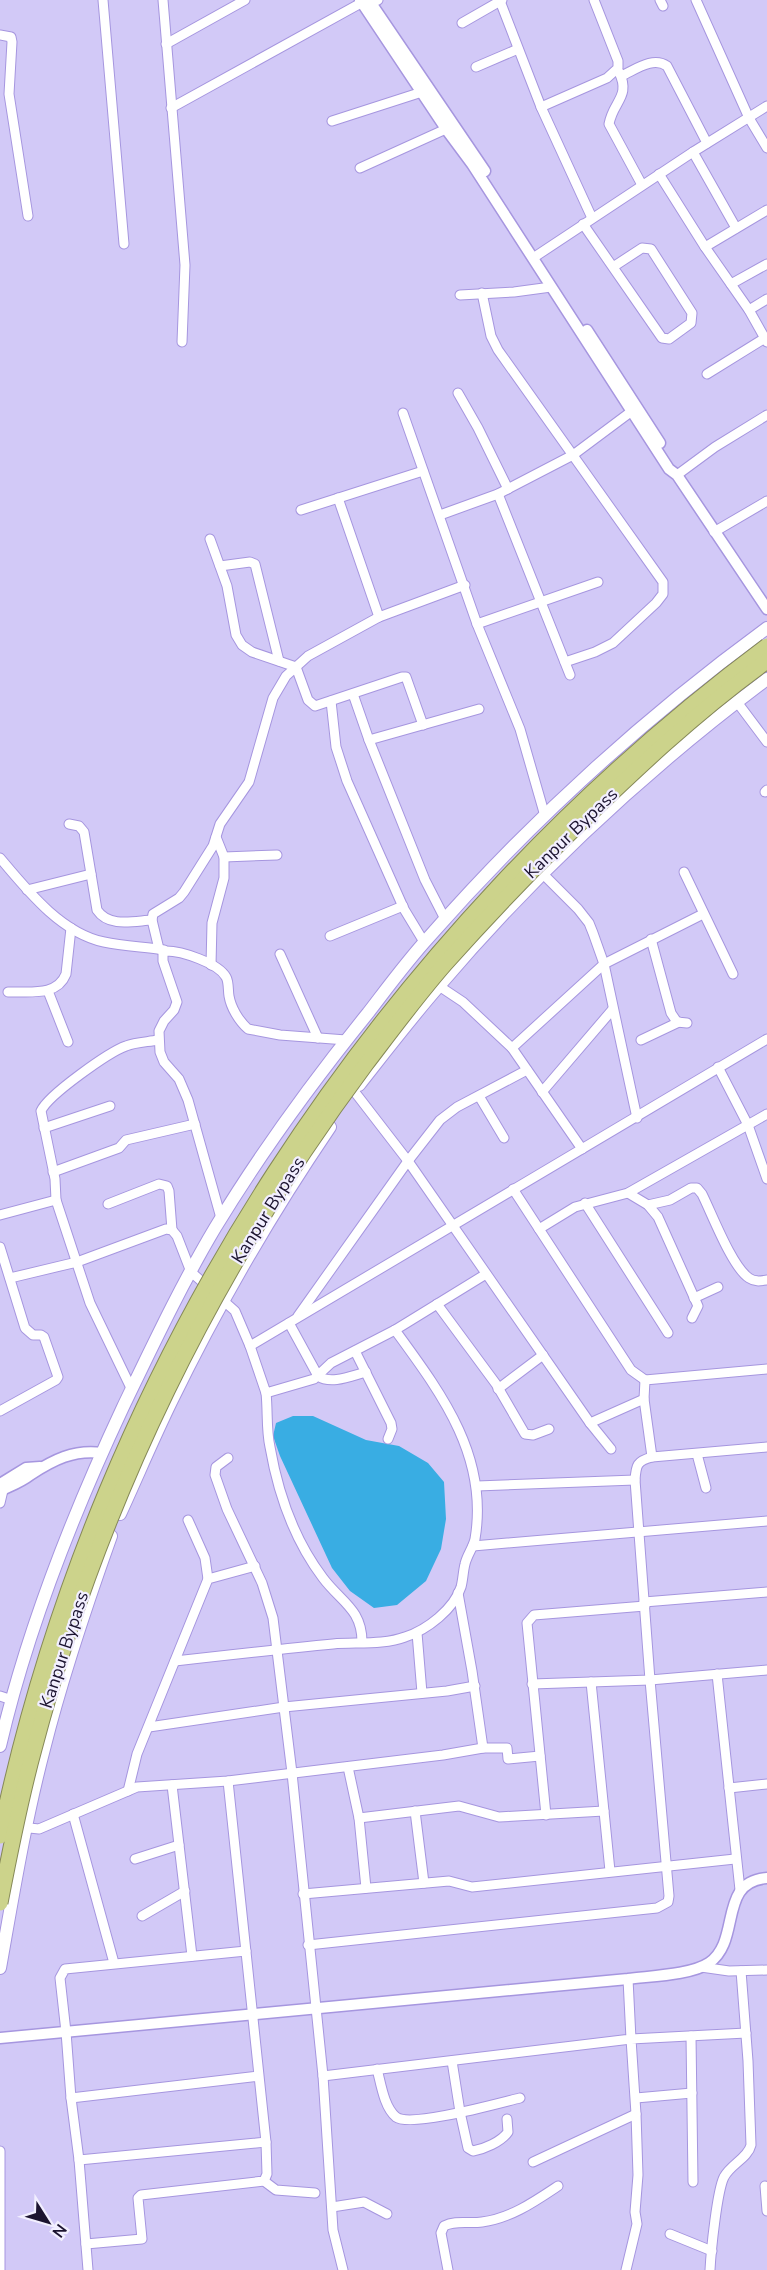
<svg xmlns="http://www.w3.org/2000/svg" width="767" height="2270" viewBox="0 0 767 2270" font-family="'Nunito Sans',sans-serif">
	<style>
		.water { fill: #39ade3 }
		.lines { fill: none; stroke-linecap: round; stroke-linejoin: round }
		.minor-casing { stroke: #a696df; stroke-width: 11 }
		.tertiary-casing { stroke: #a696df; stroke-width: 13 }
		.secondary-casing { stroke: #a696df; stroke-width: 14 }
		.minor { stroke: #fff; stroke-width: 9 }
		.tertiary { stroke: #fff; stroke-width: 10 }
		.secondary { stroke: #fff; stroke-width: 12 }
		.trunk-bridge-casing { stroke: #868958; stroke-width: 17; stroke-linecap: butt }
		.trunk-bridge { stroke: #ccd38b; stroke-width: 15 }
		.labels { text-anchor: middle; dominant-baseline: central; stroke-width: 4.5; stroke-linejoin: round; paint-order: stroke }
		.street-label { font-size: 18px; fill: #1c1430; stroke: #f2efff }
	</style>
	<rect width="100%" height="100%" fill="#d2c9f7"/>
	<polygon class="water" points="293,1416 313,1416 366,1440 399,1446 428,1463 444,1482 446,1519 441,1549 426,1581 397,1605 374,1608 350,1591 332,1568 280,1456 273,1436 276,1423"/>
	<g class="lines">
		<g class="minor-casing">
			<g id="minor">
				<polyline points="103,0 124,244"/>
				<polyline points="163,0 185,265 182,342"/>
				<polyline points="660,0 663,6"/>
				<polyline points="696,0 749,118 767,148"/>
				<polyline points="500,1 541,107 592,218"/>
				<polyline points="462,23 502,0"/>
				<polyline points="0,35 11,37 12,42 9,94 28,216"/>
				<polyline points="166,44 245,0"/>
				<polyline points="476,67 518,49"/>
				<path d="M619,72C631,97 613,101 609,124L642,185"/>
				<path d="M621,76C635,70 653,56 667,66L707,143"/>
				<polyline points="541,107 607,78 618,68 618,61 594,0"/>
				<polyline points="171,108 361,3 372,3 378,0"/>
				<polyline points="332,121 422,92"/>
				<polyline points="693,152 736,228"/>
				<polyline points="360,168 446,129"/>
				<polyline points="659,174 705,247 749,310 767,342"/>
				<polyline points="583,224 662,338 669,339 691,323 692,313 651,249 642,248 613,267"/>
				<polyline points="705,247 767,210"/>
				<polyline points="533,258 693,152 767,106"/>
				<polyline points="731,284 767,264"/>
				<polyline points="482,293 491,336 498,350 663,582 663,594 656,603 613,643 595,652 565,662"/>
				<polyline points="460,295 514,292 551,287"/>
				<polyline points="749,310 767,299"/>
				<polyline points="707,374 765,338"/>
				<polyline points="458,393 478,428 508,489"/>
				<polyline points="403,413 477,624 520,729 545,816"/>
				<polyline points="677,475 715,447 767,415"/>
				<polyline points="498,494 570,675"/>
				<polyline points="338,498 379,617 465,585"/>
				<polyline points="301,510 423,471"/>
				<polyline points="440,515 498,494 573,455 636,408"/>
				<polyline points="714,532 767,501"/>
				<polyline points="210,539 227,586 236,635 242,645 252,652 296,667 308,700 315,706 402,677 406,677 423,725"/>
				<polyline points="220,566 250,562 255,564 279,661"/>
				<polyline points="477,624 598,582"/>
				<polyline points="353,694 369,740"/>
				<polyline points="331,701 336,747 347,781 404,909 424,942"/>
				<polyline points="737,702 767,742"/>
				<polyline points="765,792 767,790"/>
				<path d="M69,824L79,826L84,832L97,910C109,928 134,921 152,920"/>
				<polyline points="224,857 277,855"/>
				<path d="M0,858C27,890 61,933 104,942C123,946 144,947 164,950"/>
				<polyline points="684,872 733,974"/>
				<polyline points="542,873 578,909 589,923 593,933 604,964 637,1118"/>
				<polyline points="27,890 91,874"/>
				<polyline points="445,919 425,880 369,740 479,709"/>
				<polyline points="330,936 403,906"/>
				<polyline points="651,939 671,1013 677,1022 687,1023"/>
				<polyline points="159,949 152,920 153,914 179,898 184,892 213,846 220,824 249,782 273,698 286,676 308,656 379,617"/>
				<polyline points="280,954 318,1038"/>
				<polyline points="211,965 212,923 224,878 224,857 216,837"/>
				<polyline points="439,986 463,1002 512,1048 582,1149"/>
				<polyline points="48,991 68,1042"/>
				<path d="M8,992C29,991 57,997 66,974L71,928"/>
				<polyline points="641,1040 679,1022"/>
				<polyline points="512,1048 604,964 703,914"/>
				<polyline points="718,1067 748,1125 767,1179"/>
				<polyline points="354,1091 408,1161 590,1423 644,1399 652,1457"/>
				<polyline points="542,1092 613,1009"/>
				<polyline points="479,1096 504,1138"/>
				<polyline points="44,1128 110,1106"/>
				<polyline points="53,1172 119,1148 126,1140 195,1124"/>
				<polyline points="513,1189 631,1370 645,1380"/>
				<polyline points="628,1193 648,1205 658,1217 698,1306 692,1318"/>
				<polyline points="585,1203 668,1333"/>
				<polyline points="108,1204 159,1184 167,1186 169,1191 172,1230"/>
				<path d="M648,1205L670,1200L691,1188H697L702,1194C712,1214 732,1267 749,1278C755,1282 760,1281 767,1280"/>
				<polyline points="0,1215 56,1200"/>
				<path d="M221,1218L188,1100L179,1079L164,1062L160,1052L159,1031L164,1021L174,1010L177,1002L163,961V954L166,951C182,951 218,963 226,977C229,982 228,991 229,996C231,1008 239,1021 248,1029L280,1035L346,1040"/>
				<polyline points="539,1229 575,1207 628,1193 767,1114"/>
				<polyline points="0,1247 25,1328 33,1335 41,1335 44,1337 58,1377 56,1380 0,1411"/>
				<polyline points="10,1278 77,1262 166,1229 172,1230 177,1236 191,1272 235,1311 250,1346 767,1039"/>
				<polyline points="694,1298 718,1287"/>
				<polyline points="437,1304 496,1384 525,1434 533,1435 549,1429"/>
				<polyline points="298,1316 408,1161 440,1120 457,1107 527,1070"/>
				<path d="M289,1323L318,1376C331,1385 351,1376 366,1372"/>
				<polyline points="250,1346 266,1393 314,1379 331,1363 395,1330 486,1274"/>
				<polyline points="355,1351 391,1423 392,1429 388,1439"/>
				<polyline points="498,1389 543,1355"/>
				<path d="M132,1390L90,1303L56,1200L55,1179L41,1111C48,1095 109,1052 126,1046C136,1042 148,1042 158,1040"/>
				<path d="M266,1393C268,1411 266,1429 270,1447C278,1493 295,1541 323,1578C341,1602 362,1609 362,1642"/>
				<polyline points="644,1399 645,1380 767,1369"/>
				<polyline points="590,1423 611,1449"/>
				<polyline points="697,1454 706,1488"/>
				<polyline points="228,1458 216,1467 215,1475 227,1509 262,1583 273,1618 292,1773 323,2076 333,2230 343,2270"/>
				<polyline points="477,1486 635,1480"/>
				<polyline points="0,1503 4,1486"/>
				<polyline points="188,1520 205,1558 208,1579"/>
				<polyline points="473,1546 767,1521"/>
				<polyline points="458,1593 472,1671 483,1748"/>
				<polyline points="644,1602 767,1592"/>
				<polyline points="417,1633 422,1693"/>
				<path d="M175,1661C228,1655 281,1649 333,1644C356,1642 384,1645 405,1637C427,1630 454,1609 461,1587C463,1580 463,1572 465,1564C467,1555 473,1548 475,1539C489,1456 441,1393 395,1330"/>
				<polyline points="717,1674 740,1890"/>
				<polyline points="591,1682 610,1871"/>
				<polyline points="532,1684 650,1680 767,1670"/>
				<polyline points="0,1696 12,1700"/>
				<polyline points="149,1727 284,1707 447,1691 475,1686"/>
				<polyline points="348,1767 359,1818 366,1888"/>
				<path d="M228,1781C241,1901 254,2021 266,2142L79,2160L71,2098L259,2076"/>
				<polyline points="172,1785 192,1956"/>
				<polyline points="729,1788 767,1784"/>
				<polyline points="128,1791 137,1754 208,1579 255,1566"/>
				<polyline points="415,1811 424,1883"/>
				<polyline points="73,1814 114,1963"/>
				<polyline points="546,1815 527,1623 534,1615 645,1606"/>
				<polyline points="359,1818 459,1806 499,1817 604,1811"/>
				<polyline points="20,1827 39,1829 137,1787 228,1781 443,1755 483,1748 507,1748 508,1759 540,1756"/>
				<polyline points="135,1859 179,1845"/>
				<polyline points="303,1894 449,1881 472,1887 735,1859"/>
				<polyline points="142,1916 185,1891"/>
				<path d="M308,1945L657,1908L668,1902L669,1896L650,1680L635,1480C636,1465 637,1461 652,1457L767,1447"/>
				<polyline points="701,1967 729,1971 767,1970"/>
				<polyline points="691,2036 693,2182"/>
				<path d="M452,2061L460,2112L468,2148L473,2151C484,2149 501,2142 508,2132L507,2119"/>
				<path d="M377,2069C381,2084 384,2107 396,2117C411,2128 499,2103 520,2098"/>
				<polyline points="323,2076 631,2039 628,1979"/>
				<polyline points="71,2098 66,2032 60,1978 65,1969 246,1951"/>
				<polyline points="636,2098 692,2093"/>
				<polyline points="0,2151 0,2270"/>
				<polyline points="79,2160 88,2270"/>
				<polyline points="533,2162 636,2114"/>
				<polyline points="264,2181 276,2190 315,2193"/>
				<polyline points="765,2186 767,2211"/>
				<polyline points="332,2207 364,2202 387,2214"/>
				<polyline points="670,2234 712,2251"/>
				<polyline points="86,2244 142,2239 138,2198 141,2195 264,2181 267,2174 266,2142"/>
				<path d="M448,2270L441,2233L444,2226C456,2220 469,2224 482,2222C511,2218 534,2202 558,2186"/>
				<polyline points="626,2270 637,2224 635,2212 638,2175 636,2114 631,2039 746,2033"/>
				<path d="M710,2270C711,2251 717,2191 724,2177C731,2164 748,2158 751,2145L748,2061L741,1971"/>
			</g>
		</g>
		<g class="tertiary-casing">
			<g id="tertiary">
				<polyline points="360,0 446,129 472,164 669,469 677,475 767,609"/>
				<polyline points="369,0 485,171"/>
				<polyline points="587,330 660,443"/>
				<polyline points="0,1484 26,1468 40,1467"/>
				<path d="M0,1491C10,1486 21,1482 30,1475C53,1460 74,1449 102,1453"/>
				<path d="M0,2038L628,1979C650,1976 691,1975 709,1963C742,1940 717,1882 767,1878"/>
			</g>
		</g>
		<g class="secondary-casing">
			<g id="secondary">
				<path d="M359,1085C385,1052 411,1018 439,986C536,872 647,769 767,679"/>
				<path d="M120,1514C137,1477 153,1439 171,1402C217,1307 271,1214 330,1127"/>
				<path d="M0,1746C27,1629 72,1516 123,1407C152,1347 181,1285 215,1228C261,1152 313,1081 368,1013C388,987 407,961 429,937C529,823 644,718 767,628"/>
				<path d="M0,1968C13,1895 25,1821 44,1749C62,1677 86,1606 111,1536"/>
			</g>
		</g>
		<use href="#minor" class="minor"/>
		<use href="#tertiary" class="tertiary"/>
		<use href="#secondary" class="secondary"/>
		<g class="trunk-bridge-casing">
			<g id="trunk-bridge">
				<path d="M0,1836C98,1362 381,934 767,646"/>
				<path d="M0,1903C10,1851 20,1800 34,1749C99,1502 213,1269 366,1064C392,1030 417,996 445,964C485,919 526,876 569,834C632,773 696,712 767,661"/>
			</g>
		</g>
		<use href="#trunk-bridge" class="trunk-bridge"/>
	</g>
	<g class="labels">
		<g class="street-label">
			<text transform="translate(571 833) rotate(-44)">Kanpur Bypass</text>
			<text transform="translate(268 1210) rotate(-58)">Kanpur Bypass</text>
			<text transform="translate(64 1650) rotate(-72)">Kanpur Bypass</text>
		</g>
	</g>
	<g transform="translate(48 2222) rotate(127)" stroke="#f2efff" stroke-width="4.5" paint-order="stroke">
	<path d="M0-4.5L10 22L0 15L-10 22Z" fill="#1c1430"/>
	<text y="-9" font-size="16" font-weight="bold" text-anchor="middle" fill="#1c1430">N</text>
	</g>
</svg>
